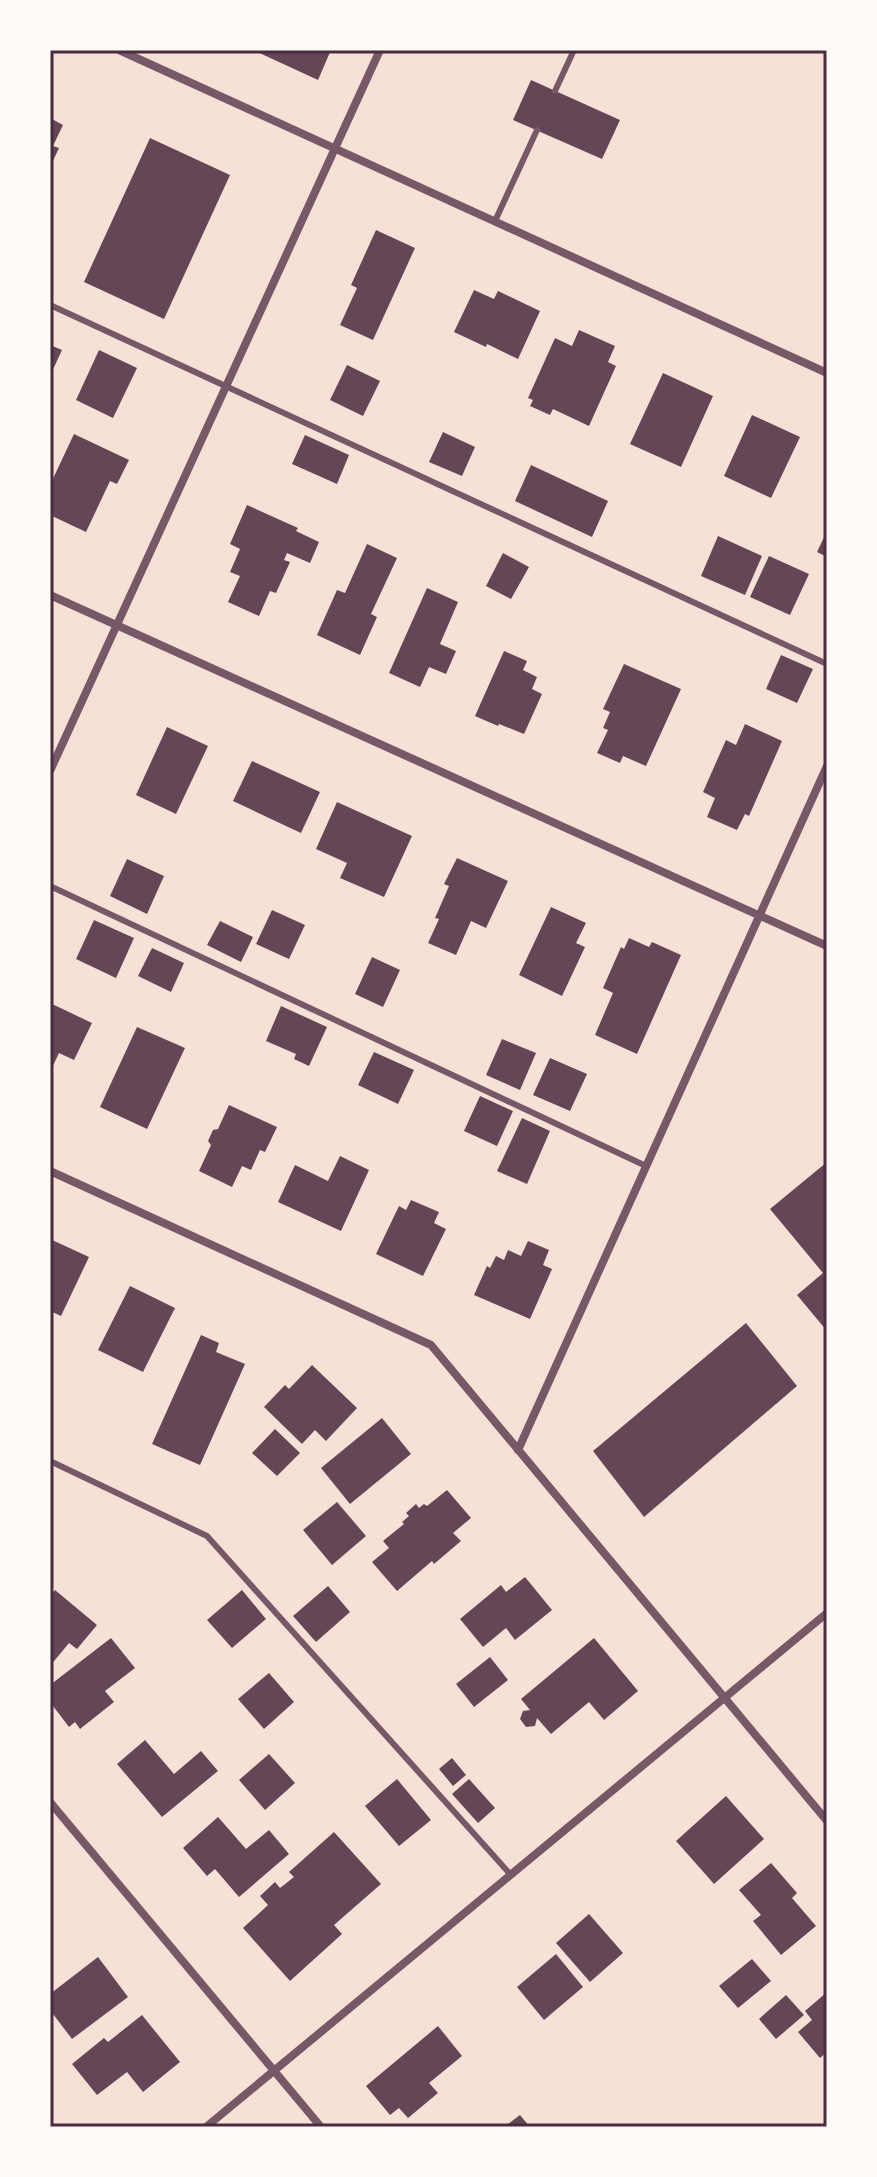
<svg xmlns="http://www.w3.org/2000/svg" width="877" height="2177" viewBox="0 0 877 2177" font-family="Literata,serif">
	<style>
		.building { fill: #644757 }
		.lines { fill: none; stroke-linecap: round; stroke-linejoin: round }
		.service { stroke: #755966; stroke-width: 6 }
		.minor { stroke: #755966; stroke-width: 8 }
		.neatline { fill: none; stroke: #4a2c40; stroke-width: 3 }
	</style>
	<rect width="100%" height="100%" fill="#f7e1d7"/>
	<g class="building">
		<polygon points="253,50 331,50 318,80"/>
		<polygon points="531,80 620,120 602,159 513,120"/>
		<polygon points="50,118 63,125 53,146 59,148 50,167"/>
		<polygon points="150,138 230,175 164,319 84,282"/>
		<polygon points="376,230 415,248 373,340 340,325 357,288 351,285"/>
		<polygon points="474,290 494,299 498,291 540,311 518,359 487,344 486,347 454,332"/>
		<polygon points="579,330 615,346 608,362 616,366 589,426 553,409 550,415 530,406 533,400 528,398 555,338 572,346"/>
		<polygon points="50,345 62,350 50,376"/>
		<polygon points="99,350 137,368 113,418 76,400"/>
		<polygon points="347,365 380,381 363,416 330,400"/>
		<polygon points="663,373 713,396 681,467 630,444"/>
		<polygon points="752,415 800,437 771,498 724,476"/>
		<polygon points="443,432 475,447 462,476 429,462"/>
		<polygon points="74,434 129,460 117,484 110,481 86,532 50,515 50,485"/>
		<polygon points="305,435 349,455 337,484 292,464"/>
		<polygon points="531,465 608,501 592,537 515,501"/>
		<polygon points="247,505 298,528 296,531 319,542 310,563 287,553 284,560 290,562 276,593 270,591 259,616 228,602 240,576 230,572 240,549 230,544"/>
		<polygon points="827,531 827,557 817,552"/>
		<polygon points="718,536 762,556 745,595 701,576"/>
		<polygon points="367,544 397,558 371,614 377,617 360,655 317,635 337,590 345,593"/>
		<polygon points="503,553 529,567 511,599 486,586"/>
		<polygon points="769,556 809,574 790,615 750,597"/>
		<polygon points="427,588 458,602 440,644 456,651 446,674 429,667 420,687 389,673"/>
		<polygon points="504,651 527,661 523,670 537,677 532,689 542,694 524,734 499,724 498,726 475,716"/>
		<polygon points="781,655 813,669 797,703 766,689"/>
		<polygon points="624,664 681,689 646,766 623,756 620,763 597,753 608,730 603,728 610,712 603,709"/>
		<polygon points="745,724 782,741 749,816 745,814 737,830 707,817 715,798 703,792 726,740 736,745"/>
		<polygon points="167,727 208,746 176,814 136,795"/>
		<polygon points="252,761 320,792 301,833 233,801"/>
		<polygon points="337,802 412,836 384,897 340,878 347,863 316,849"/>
		<polygon points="457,858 508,881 486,928 471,921 456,955 428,943 439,919 435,918 449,886 444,884"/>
		<polygon points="127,859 164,876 147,914 110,896"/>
		<polygon points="551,907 586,923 576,943 585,947 562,996 519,975"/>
		<polygon points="272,910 305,925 289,959 256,944"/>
		<polygon points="94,920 134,938 116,978 76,959"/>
		<polygon points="220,921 253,937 241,962 207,945"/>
		<polygon points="629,938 649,947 652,942 681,955 637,1054 595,1035 613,993 603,988 621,947 624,949"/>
		<polygon points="152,948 184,963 171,992 138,976"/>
		<polygon points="372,957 400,970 383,1007 355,994"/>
		<polygon points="50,1003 92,1023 74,1060 59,1053 50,1072"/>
		<polygon points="281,1006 327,1027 309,1066 294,1059 296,1054 266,1041"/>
		<polygon points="137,1027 185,1048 147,1129 100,1107"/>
		<polygon points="502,1039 536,1053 520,1090 486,1075"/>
		<polygon points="374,1052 414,1070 398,1104 358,1085"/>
		<polygon points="550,1058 587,1074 570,1111 533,1095"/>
		<polygon points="480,1096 513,1111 497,1146 464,1131"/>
		<polygon points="229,1105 277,1127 265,1152 260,1150 251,1170 242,1166 232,1187 199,1171 211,1145 208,1141 213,1130 218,1129"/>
		<polygon points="522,1118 550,1131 527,1184 497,1171"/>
		<polygon points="340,1156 369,1170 341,1231 278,1202 295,1165 328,1181"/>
		<polygon points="827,1162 827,1331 797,1295 823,1273 770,1209"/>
		<polygon points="411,1200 439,1212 434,1223 446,1229 423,1276 376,1254 399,1206 406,1210"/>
		<polygon points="50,1239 89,1257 61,1316 50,1311"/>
		<polygon points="528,1241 549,1250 543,1265 552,1269 530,1319 474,1295 487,1266 490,1268 496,1256 504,1260 508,1250 521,1256"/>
		<polygon points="130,1286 175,1308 143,1372 98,1350"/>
		<polygon points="746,1323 797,1386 644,1517 593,1451"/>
		<polygon points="201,1335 219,1343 216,1352 245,1364 200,1465 152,1444"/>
		<polygon points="312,1365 357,1408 326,1441 315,1430 302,1444 264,1407 285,1385 289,1389"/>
		<polygon points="382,1418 411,1454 350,1504 321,1468"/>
		<polygon points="275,1429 300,1453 277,1476 252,1453"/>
		<polygon points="447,1490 471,1518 453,1533 461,1541 434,1564 432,1561 397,1591 372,1562 389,1548 383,1541 404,1524 402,1522 409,1516 406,1513 416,1504 419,1508 424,1504 427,1506"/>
		<polygon points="337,1502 366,1536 332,1565 303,1530"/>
		<polygon points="525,1577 552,1610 515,1640 506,1628 483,1647 460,1619 501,1585 506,1592"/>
		<polygon points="328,1586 350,1612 316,1642 293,1616"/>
		<polygon points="55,1590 97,1625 77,1649 69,1643 50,1666 50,1596"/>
		<polygon points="242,1590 266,1619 232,1648 207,1620"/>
		<polygon points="111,1638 135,1668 105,1691 114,1702 80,1729 75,1722 69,1727 50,1702 50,1694 53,1692 50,1685"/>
		<polygon points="594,1638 638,1691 604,1720 589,1702 551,1734 537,1718 535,1726 526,1727 520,1719 523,1711 530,1710 521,1699"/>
		<polygon points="490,1657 508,1680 474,1707 456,1684"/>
		<polygon points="269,1673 294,1702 264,1729 238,1699"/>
		<polygon points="145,1740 174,1774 201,1751 218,1771 162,1817 117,1764"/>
		<polygon points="269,1754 295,1783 265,1810 239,1780"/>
		<polygon points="452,1758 466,1775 453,1786 439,1769"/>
		<polygon points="397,1779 431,1820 399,1846 365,1806"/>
		<polygon points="469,1779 495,1808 478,1823 452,1794"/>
		<polygon points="726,1796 764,1839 714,1884 676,1841"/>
		<polygon points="218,1817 246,1849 269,1830 289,1854 239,1897 215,1869 207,1876 183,1848"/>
		<polygon points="334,1832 381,1884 334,1925 342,1934 290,1981 243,1928 268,1905 260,1896 275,1882 280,1888 294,1877 289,1872"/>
		<polygon points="771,1863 797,1893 792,1898 816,1926 781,1955 753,1921 761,1915 739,1890"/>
		<polygon points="589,1914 623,1953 590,1982 556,1943"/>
		<polygon points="556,1954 583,1987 544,2020 517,1987"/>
		<polygon points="98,1957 128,1997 72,2039 50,2010 50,1994"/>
		<polygon points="752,1959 771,1981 738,2008 719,1986"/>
		<polygon points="827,1992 827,2052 820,2058 798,2032 812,2020 805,2011"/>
		<polygon points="786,1995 804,2015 776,2039 759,2019"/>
		<polygon points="142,2015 180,2062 143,2092 127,2072 97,2095 72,2064 104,2038 108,2042"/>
		<polygon points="438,2026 462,2056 429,2083 438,2093 408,2118 399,2108 390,2115 366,2086"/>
		<polygon points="520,2115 530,2127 504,2127"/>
	</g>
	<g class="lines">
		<g class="service">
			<polyline points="555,91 574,50"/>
			<polyline points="495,221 537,130"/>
			<polyline points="50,305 827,664"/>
			<polyline points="50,886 646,1166"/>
			<polyline points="50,1461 207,1536 511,1875"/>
		</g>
		<g class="minor">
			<polyline points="119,50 827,373"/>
			<polyline points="50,595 827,946"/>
			<polyline points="50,771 380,50"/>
			<polyline points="50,1171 431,1345 827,1821"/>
			<polyline points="518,1450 827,766"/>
			<polyline points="50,1802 321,2127"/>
			<polyline points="206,2127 827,1613"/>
		</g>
	</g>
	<rect width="877" height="2177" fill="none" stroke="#fffaf5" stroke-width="104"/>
	<rect x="52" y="52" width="773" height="2073" class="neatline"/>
</svg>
